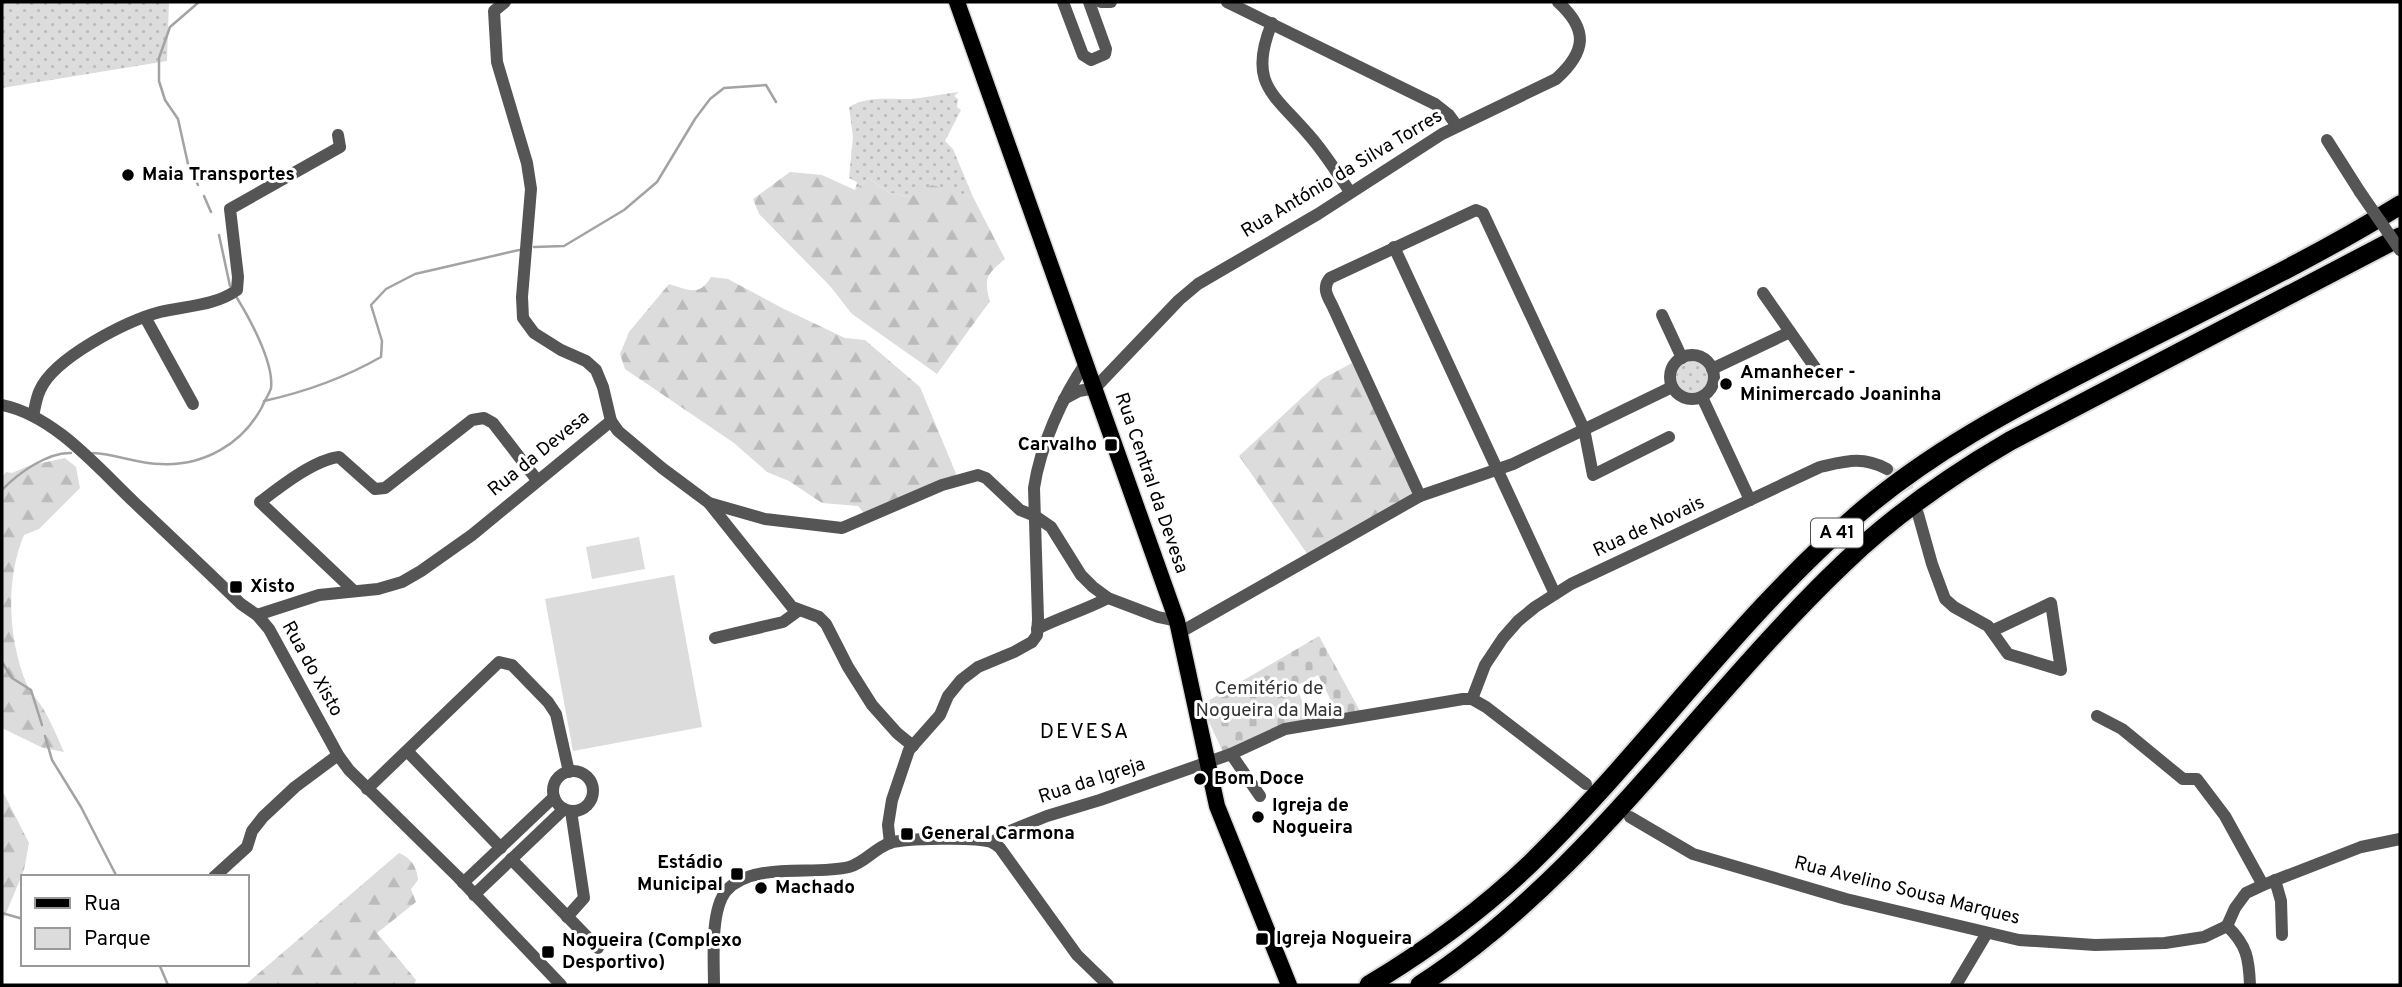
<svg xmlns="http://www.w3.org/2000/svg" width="2402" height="987" viewBox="0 0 2402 987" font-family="Overpass,sans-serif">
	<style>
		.grass { fill: url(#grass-dots) }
		.forest { fill: url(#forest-firs) }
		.cemetery { fill: url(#cemetery-stones) }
		.park { fill: #dcdcdc }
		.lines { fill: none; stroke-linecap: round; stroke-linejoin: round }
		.stream { stroke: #a3a3a3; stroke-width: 2.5 }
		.minor-tunnel { stroke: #d9d9d9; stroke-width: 12; stroke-dasharray: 12 6; stroke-linecap: butt }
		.major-casing { stroke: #dbdbdb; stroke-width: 19 }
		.highway-casing { stroke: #dbdbdb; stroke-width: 23 }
		.minor { stroke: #555; stroke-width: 12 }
		.major { stroke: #000; stroke-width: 16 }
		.highway { stroke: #000; stroke-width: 19 }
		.minor-bridge { stroke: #555; stroke-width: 12 }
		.poi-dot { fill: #000; stroke: #fff; stroke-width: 2.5 }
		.labels { text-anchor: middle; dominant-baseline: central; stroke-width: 6; stroke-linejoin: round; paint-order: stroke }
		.shield { fill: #fff; stroke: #4c4c4c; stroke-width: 2 }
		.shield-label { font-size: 18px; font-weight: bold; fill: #000 }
		.street-label { font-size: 19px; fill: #000; stroke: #fff }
		.poi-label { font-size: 19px; font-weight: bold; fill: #000; stroke: #fff; text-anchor: start }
		.park-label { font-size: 19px; fill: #333; stroke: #fff }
		.neighbourhood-label { font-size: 21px; letter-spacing: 2px; fill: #000; stroke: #fff }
	</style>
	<defs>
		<pattern id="grass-dots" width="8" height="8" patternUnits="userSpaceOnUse" patternTransform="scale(1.75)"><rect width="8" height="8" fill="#dcdcdc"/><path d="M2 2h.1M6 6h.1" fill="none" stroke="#bbb" stroke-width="1.8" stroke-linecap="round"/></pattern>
		<pattern id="forest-firs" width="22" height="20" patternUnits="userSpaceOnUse" patternTransform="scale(1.75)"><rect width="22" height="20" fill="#dcdcdc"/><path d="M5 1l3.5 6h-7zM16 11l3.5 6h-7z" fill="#bbb"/></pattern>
		<pattern id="cemetery-stones" width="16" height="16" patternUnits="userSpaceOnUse" patternTransform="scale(1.75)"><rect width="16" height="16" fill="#dcdcdc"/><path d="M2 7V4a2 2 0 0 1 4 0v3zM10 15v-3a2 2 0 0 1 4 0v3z" fill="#bbb"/></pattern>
	</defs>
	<rect width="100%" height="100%" fill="#fff"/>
	<g class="grass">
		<polygon points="2,2 169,2 167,61 2,88"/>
		<path d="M959,92L954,96L958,99L957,107L961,110L945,141L953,149L973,197L933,186L910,197L890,193L868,178L855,190L857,182L849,178L853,137L849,107C866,96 890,99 909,99C925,98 942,94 959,92Z"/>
		<circle cx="1693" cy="377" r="17"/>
	</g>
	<g class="forest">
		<path d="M790,172L822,175L855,190L868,178L890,193L910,197L932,185L973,197L1005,259C987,274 983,278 990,301L937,374L852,314L830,286L759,214L753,199Z"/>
		<path d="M711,277L728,279L784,309L845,338L865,340L920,387L957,476L865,514L858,506L822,503L789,481L767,472L734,443L625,369L620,354L629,332L669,284C689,290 699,297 711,277Z"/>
		<polygon points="1352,363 1413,492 1410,497 1308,555 1239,456 1322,379"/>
		<path d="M65,458L76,467L80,488L39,529L24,535C5,580 8,640 27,685C30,693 38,700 42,707C51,721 57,737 64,752L43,748L2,728V477L6,472L12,473L28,466Z"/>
		<polygon points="2,790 29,843 24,870 2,923"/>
		<path d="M399,853C411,858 417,867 418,880L411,889L416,902L377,933L416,980L414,985H245Z"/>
	</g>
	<polygon class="cemetery" points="1319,636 1360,711 1339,716 1318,675 1296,686 1310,721 1223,752 1201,705"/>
	<g class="park">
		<polygon points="639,537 645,569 592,579 586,547"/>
		<polygon points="674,575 702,727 573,751 545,599"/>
	</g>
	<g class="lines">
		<g class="stream">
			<polyline points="198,185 188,164 178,119 165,100 159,81 159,58 170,27 199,2"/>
			<polyline points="204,196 211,212"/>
			<polyline points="219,235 230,286"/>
			<polyline points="534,247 564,246 624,210 657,182 695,119 710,99 724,88 766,85 776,102"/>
			<path d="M264,401C305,392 344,378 381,357L382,341L371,305L386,289L415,274L519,250"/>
			<path d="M93,453C116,454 138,464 161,464C204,466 242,444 262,407C264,401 270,393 271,388C274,363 250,319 237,298"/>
			<path d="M2,490C18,473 48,452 71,453"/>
			<polyline points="2,662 12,678 31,690 42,725"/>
			<polyline points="45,736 52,760 81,807 117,877"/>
			<polyline points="2,913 23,919"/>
			<polyline points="159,964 168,985"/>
		</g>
		<polyline class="minor-tunnel" points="1887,469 1907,488 1917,511"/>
		<g class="major-casing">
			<polyline id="major" points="957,2 1177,621 1217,806 1289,985"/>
		</g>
		<g class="highway-casing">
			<g id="highway">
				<path d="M1369,985C1427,950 1482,910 1531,863C1647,750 1740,614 1864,509C1932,452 2008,411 2086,371C2191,316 2300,267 2400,205"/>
				<path d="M1420,985C1589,875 1699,701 1844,563C1894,515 1950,476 2010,441L2400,237"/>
			</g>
		</g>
		<g class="minor">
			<polyline points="1063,2 1083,55 1091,60 1105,54 1106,49 1089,2"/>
			<polyline points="1101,2 1111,2"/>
			<polyline points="1227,2 1435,104 1449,115 1457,126"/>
			<path d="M1272,23C1247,84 1274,94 1309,135C1325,153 1337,173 1350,192"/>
			<polyline points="2327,140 2360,192"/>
			<polyline points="1394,247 1555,594"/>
			<polyline points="1763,293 1816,369"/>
			<polyline points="1662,315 1682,358"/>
			<polyline points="145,317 193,404"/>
			<circle cx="1692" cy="377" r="22"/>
			<polyline points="1712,369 1790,332"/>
			<polyline points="1702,397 1750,500"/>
			<path d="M1064,399L1079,391L1095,388L1179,300L1198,284L1318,214L1442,134L1556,79C1586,52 1589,30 1558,2"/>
			<path d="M2,405C55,416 97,467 135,503C171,537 206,570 241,604L257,615L269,629L338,755L349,770L458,877L561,985"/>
			<path d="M33,416C35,408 36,398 40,390C54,358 126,321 160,312C185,306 215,306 237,290L238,277L230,209L340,147L338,135"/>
			<polyline points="611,421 618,431 662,468 709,503 765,519 842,528 942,485 978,475 986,478 1020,510 1035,516 1051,527 1081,575 1093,587 1108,598 1158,617 1177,621"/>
			<path d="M1420,496L1332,305C1327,296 1322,287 1330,278L1476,210L1483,213L1584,429L1593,475L1669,437"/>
			<polyline points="709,503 792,607 819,617 826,624 848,667 872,705 897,733 913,746"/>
			<polyline points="1918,514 1932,564 1945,599 1954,607 1988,626 2008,654 2061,670 2051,603 1992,631"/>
			<path d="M354,591L260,502C281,486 314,460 339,457L375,489L385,488L472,420L484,418L493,423L537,480"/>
			<polyline points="257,615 319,595 378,589 402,582 421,571 472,535 611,421 603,387 596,370 586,361 561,350 534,333 523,318 522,297 531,189 527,163 497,62 494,11 505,2"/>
			<path d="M1037,629C1061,617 1085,610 1108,598"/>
			<polyline points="1179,633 1420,496 1513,464 1672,387"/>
			<polyline points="715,638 783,622 798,611"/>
			<path d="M1472,699L1485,665L1503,638L1518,621L1535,607L1571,584L1820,467C1847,461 1862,456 1887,469"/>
			<polyline points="2097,716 2122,729 2183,779 2197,779 2225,816 2263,885"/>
			<polyline points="407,751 501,848"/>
			<polyline points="1231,754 1260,796"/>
			<circle cx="573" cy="791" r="20"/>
			<polyline points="367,789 499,662 512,665 548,702 556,714 569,772"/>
			<polyline points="1630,817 1693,854 1846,899 2019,940 2095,945 2165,943 2204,937 2227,926"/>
			<polyline points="993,842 1005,833 1047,816 1100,800 1231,754 1285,729 1463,699 1472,699 1486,707 1586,784"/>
			<path d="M890,843L888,825L892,800L909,750L940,715L948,696L961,680L978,667L1014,652L1032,642L1037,635L1038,619L1034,488C1040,447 1062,397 1086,363"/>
			<polyline points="511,859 598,948"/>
			<polyline points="214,877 247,847 252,831 263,817 295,787 338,755"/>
			<polyline points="2275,880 2281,901 2282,935"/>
			<polyline points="463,883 554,797"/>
			<polyline points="474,895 564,809"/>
			<polyline points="567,917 584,898 571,811"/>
			<polyline points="2227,926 2235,908 2246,893 2263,885 2361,847 2400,839"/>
			<path d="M2227,926C2247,945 2249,959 2250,985"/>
			<path d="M714,985C714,961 710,911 726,891C752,861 813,876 849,867C864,863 875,848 890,843C904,838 978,837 991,842C994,843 998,846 1000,848L1077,955L1108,985"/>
			<polyline points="1956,985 1987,933"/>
		</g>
		<use href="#major" class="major"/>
		<use href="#highway" class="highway"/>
		<polyline class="minor-bridge" points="2360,192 2400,250"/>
	</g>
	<g class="poi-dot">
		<circle cx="128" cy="175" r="7"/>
		<circle cx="1726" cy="384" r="7"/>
		<rect x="1104" y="438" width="14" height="14" rx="3.5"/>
		<rect x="229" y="580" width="14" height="14" rx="3.5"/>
		<circle cx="1200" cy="779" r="7"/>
		<circle cx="1258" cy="817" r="7"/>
		<rect x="900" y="827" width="14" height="14" rx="3.5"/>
		<rect x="730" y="867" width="14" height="14" rx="3.5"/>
		<circle cx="761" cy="888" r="7"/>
		<rect x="1255" y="932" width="14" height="14" rx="3.5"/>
		<rect x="541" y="945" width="14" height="14" rx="3.5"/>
	</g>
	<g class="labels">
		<rect class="shield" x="1811" y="518.5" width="52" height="29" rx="5"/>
		<g class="shield-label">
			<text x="1837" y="533">A 41</text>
		</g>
		<g class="street-label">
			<text transform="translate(1342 174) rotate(-31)">Rua António da Silva Torres</text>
			<text transform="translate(539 454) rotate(-39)">Rua da Devesa</text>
			<text transform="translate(1151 483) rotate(71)">Rua Central da Devesa</text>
			<text transform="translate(1649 527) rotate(-25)">Rua de Novais</text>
			<text transform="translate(312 669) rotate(61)">Rua do Xisto</text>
			<text transform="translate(1092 781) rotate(-18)">Rua da Igreja</text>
			<text transform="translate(1907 891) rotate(14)">Rua Avelino Sousa Marques</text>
		</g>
		<g class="poi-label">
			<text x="142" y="175">Maia Transportes</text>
			<text x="1740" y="373">Amanhecer -<tspan x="1740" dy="22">Minimercado Joaninha</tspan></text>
			<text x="1097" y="445" text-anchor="end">Carvalho</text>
			<text x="250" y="587">Xisto</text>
			<text x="1214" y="779">Bom Doce</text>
			<text x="1272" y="806">Igreja de<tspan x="1272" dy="22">Nogueira</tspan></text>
			<text x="921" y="834">General Carmona</text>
			<text x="723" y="863" text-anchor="end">Estádio<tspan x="723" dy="22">Municipal</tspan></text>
			<text x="775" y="888">Machado</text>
			<text x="1276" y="939">Igreja Nogueira</text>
			<text x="562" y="941">Nogueira (Complexo<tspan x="562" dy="22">Desportivo)</tspan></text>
		</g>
		<g class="park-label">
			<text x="1269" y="689">Cemitério de<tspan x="1269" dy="22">Nogueira da Maia</tspan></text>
		</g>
		<g class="neighbourhood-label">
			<text x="1085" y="732">DEVESA</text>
		</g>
	</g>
	<rect width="2402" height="987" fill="none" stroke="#000000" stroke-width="7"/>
	<rect x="21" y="875" width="228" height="91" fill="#ffffff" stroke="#999999" stroke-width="2"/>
	<rect x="35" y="898" width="35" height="10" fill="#000000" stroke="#999999" stroke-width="2"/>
	<text x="84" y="910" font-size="21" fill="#000000">Rua</text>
	<rect x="35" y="928" width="35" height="21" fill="#dcdcdc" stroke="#999999" stroke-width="2"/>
	<text x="84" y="945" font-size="21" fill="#000000">Parque</text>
</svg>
